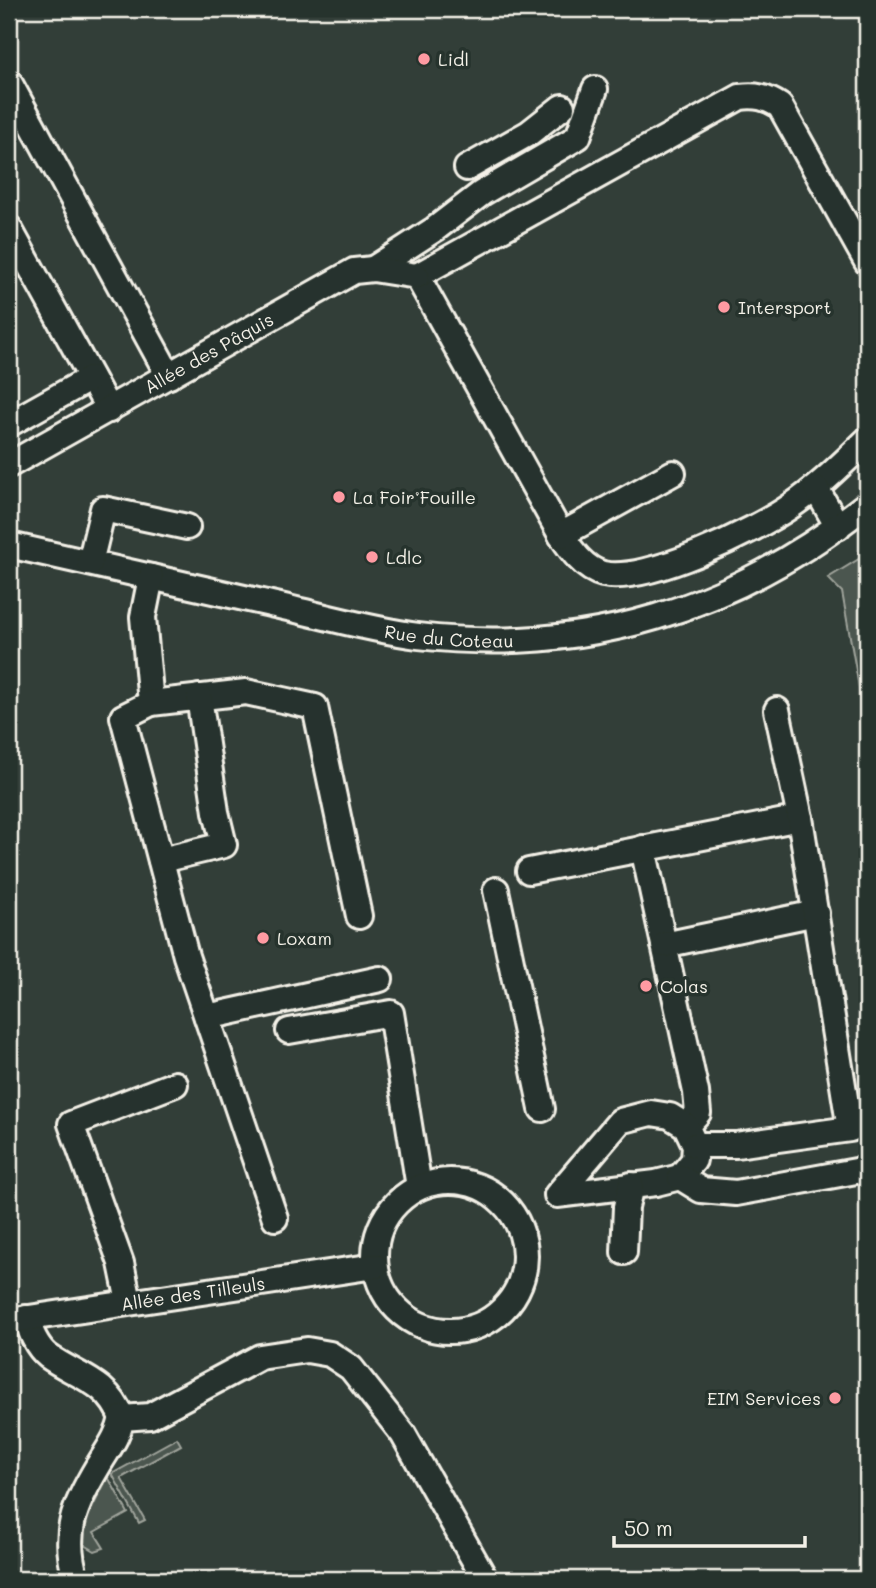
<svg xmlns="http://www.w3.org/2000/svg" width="876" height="1588" viewBox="0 0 876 1588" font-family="Mali,sans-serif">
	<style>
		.green { fill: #4c564f; stroke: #a0a49c; stroke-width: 2 }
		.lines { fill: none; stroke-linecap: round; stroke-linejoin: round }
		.minor-casing { stroke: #f4f1e8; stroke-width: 30 }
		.minor { stroke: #26332d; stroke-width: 24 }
		.poi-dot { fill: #ff9aa2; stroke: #26332d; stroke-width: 2.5 }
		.labels { text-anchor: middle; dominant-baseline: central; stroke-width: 7; stroke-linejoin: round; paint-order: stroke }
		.poi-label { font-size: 18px; fill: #f4f1e8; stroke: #26332d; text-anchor: start }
		.street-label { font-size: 18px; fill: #f4f1e8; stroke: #26332d }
	</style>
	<rect width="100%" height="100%" fill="#323e38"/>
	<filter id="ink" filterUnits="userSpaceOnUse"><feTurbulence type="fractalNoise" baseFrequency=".0143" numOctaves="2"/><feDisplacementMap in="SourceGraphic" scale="14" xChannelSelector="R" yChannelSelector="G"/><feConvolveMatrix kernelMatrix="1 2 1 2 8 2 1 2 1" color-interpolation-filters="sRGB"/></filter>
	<g filter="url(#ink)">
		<g class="green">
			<polygon points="867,554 867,732 842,592 828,578"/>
			<polygon points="177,1438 181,1445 121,1478 145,1520 139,1523 112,1474"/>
			<polygon points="108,1477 128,1513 94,1532 104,1548 95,1551 83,1544 81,1530"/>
		</g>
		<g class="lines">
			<g class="minor-casing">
				<g id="minor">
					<polyline points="9,82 169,376"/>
					<polyline points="467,168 529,133 562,107"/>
					<polyline points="9,228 109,410"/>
					<polyline points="373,269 435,229 482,193 578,137 595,89"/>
					<path d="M417,276L561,535C571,550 584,569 603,574C645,584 755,531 791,506C819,487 843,463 867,440"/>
					<path d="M417,276L740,97C756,95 766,97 780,106L867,262"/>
					<polyline points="9,424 91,378"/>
					<path id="s1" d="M9,465L354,271L373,269L417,276"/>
					<polyline points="816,488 838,527"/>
					<polyline points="561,535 673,473"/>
					<path id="s2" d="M9,545C93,564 178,583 262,602C313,613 365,629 418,636C587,656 734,609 867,504"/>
					<polyline points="90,563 103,509 187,527"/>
					<polyline points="151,577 143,617 151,703 123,717 186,956 275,1218"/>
					<polyline points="151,703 246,692 315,707 359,916"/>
					<polyline points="643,848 696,1092 698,1113 686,1126"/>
					<polyline points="161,860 224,845 216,812 199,697"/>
					<polyline points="529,871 800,818"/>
					<polyline points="496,890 542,1109"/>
					<polyline points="664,945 816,913"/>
					<polyline points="207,1017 380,979"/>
					<polyline points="289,1031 391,1013 419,1187"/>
					<polygon points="651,1113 670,1116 686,1126 695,1145 694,1160 680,1177 656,1183 557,1195 620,1121"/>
					<polyline points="695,1145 736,1145 850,1129 800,818 777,710"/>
					<polyline points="680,1177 701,1190 736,1193 867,1169"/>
					<circle cx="450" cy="1256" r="75"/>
					<polyline points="624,1252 626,1207 631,1185"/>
					<polyline points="129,1302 121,1263 71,1124 175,1084"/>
					<path d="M26,1318C31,1332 36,1346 48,1356C77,1377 107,1380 122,1418"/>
					<path id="s3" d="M9,1321L375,1266"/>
					<path d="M76,1579C62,1533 74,1506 98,1466C108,1449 118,1437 122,1418L150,1416L260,1357L307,1350L330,1354L351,1368L403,1434L485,1579"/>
				</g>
			</g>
			<use href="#minor" class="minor"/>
		</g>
	</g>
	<g class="poi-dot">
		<circle cx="424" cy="59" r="7"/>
		<circle cx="724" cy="307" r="7"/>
		<circle cx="339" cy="497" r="7"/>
		<circle cx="372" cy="557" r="7"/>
		<circle cx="263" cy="938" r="7"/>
		<circle cx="646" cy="986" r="7"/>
		<circle cx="835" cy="1398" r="7"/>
	</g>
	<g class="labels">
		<g class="poi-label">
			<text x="438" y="59">Lidl</text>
			<text x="738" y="307">Intersport</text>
			<text x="353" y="497">La Foir’Fouille</text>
			<text x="386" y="557">Ldlc</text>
			<text x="277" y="938">Loxam</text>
			<text x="660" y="986">Colas</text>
			<text x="821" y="1398" text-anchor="end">EIM Services</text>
		</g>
		<g class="street-label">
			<text stroke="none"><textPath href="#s1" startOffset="229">Allée des Pâquis</textPath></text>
			<text stroke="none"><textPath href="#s2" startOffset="450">Rue du Coteau</textPath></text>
			<text stroke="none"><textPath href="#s3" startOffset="186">Allée des Tilleuls</textPath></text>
		</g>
	</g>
	<rect width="876" height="1588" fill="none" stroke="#26332d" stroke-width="35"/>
	<rect x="18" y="18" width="841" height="1553" fill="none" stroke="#f4f1e8" stroke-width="2.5" filter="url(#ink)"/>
	<path d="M614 1536v10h191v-10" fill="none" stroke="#f4f1e8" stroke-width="3.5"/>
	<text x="624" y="1536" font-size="21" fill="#f4f1e8" stroke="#26332d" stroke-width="5" paint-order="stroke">50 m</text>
</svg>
